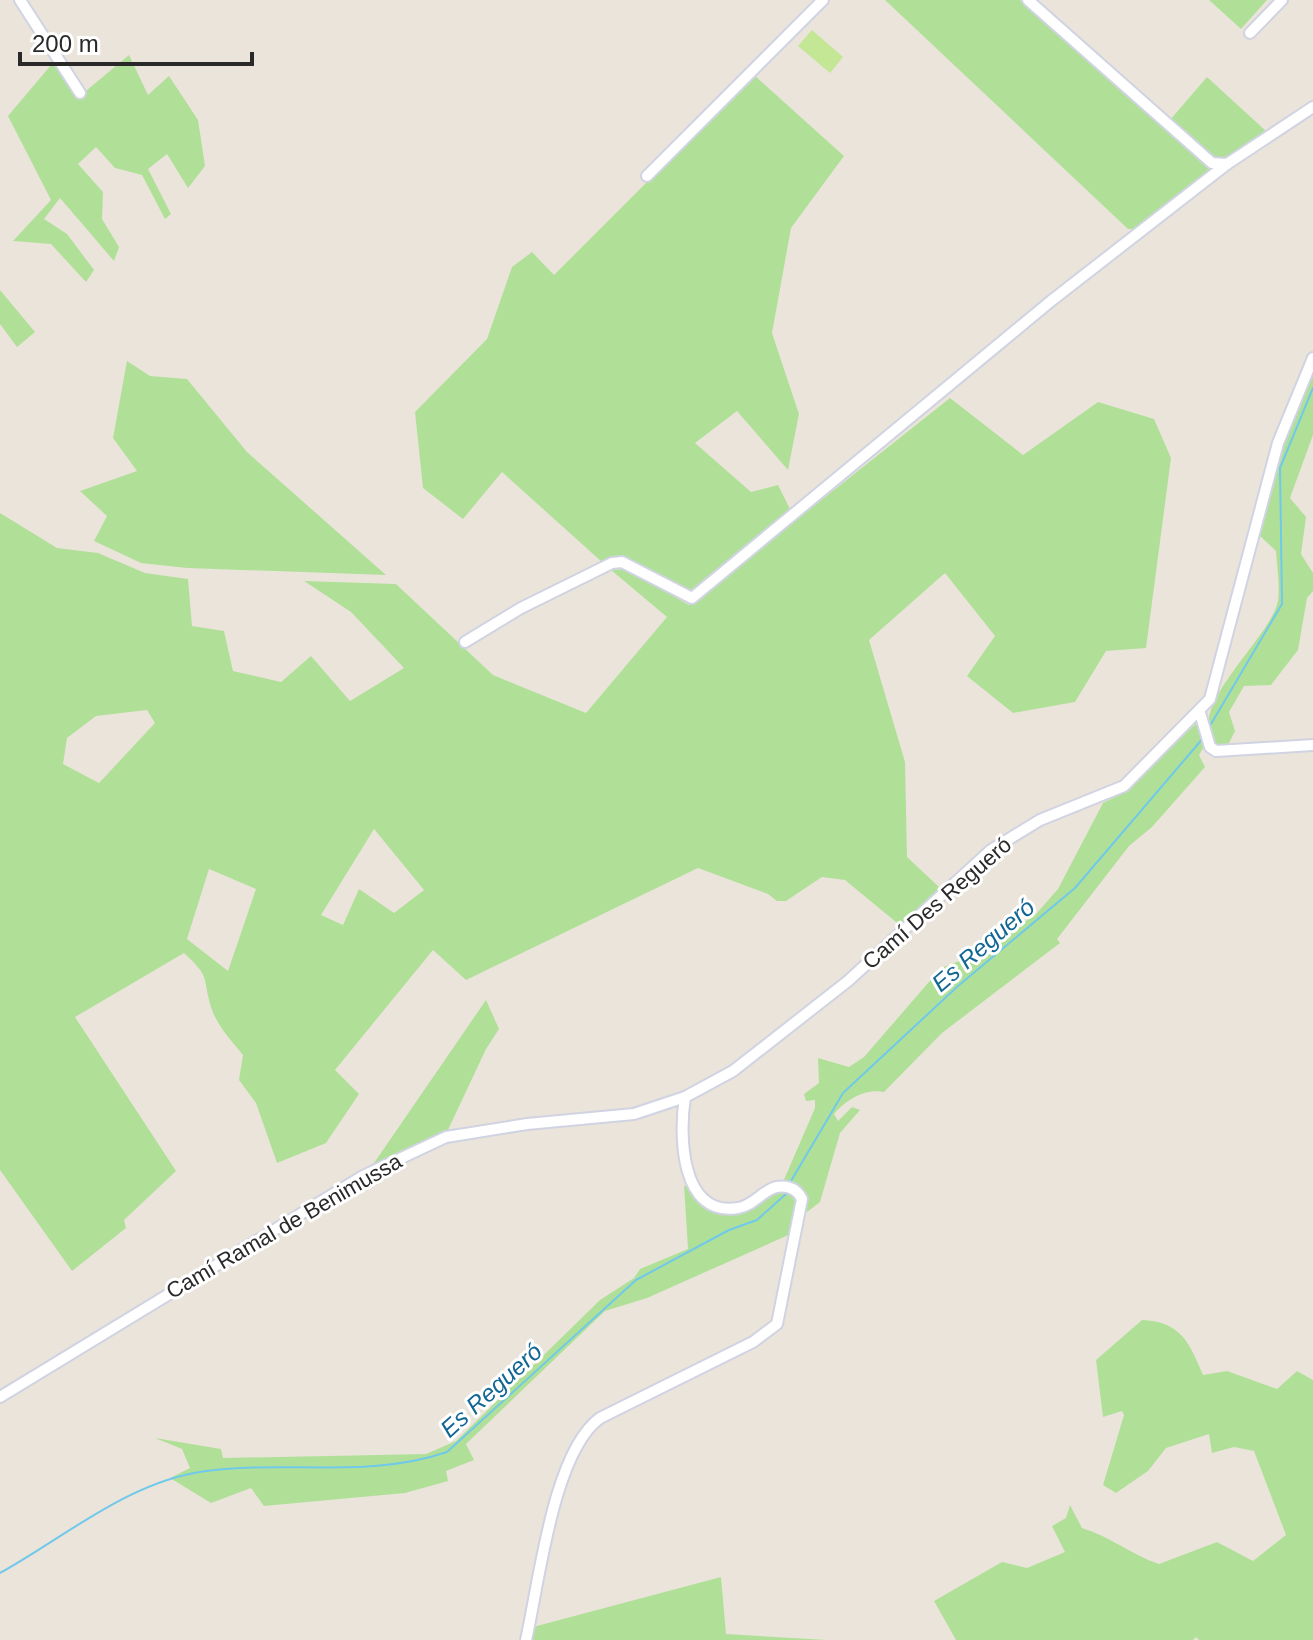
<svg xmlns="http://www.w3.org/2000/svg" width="1313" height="1640" viewBox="0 0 1313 1640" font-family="Arial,sans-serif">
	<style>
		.green { fill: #b0e098; fill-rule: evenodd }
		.pitch { fill: #c3e794 }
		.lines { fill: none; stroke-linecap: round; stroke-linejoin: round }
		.stream { stroke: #70c8ea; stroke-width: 2 }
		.minor-casing { stroke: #d0d3e1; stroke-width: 14 }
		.minor { stroke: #fff; stroke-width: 10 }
		.labels { text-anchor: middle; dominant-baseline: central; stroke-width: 6; stroke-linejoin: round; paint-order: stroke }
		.street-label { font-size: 22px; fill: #292929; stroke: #fff }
		.water-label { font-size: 24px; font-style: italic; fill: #116694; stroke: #fff }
	</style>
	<rect width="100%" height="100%" fill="#ebe4db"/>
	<g class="green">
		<polygon points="885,0 1020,0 1213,170 1133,229 1128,229"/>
		<polygon points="1209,0 1267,0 1241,29"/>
		<polygon points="129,55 148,95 169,76 198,120 205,166 188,188 167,154 148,169 171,214 165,219 142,175 115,168 96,147 78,164 103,192 102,219 119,247 114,261 60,198 44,219 67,234 94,270 86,282 51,244 13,241 51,200 8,116 57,58 80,96"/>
		<polygon points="754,75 844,156 791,228 772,333 799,414 788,470 737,411 695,443 751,492 778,485 790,509 697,591 686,593 621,557 603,563 502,472 463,519 423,488 415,412 487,339 512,267 532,252 554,275"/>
		<polygon points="1207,77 1267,132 1221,163 1170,120"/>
		<polygon points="0,290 35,332 17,347 0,324"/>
		<polygon points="127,361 150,376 187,379 247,452 386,575 187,568 141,563 94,541 107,516 80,491 137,471 113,438"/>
		<path d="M1313,373V435L1290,498L1306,517L1301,554L1313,573V591L1307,598L1298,650L1271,685L1244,686L1229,712L1235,731L1227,747H1216C1181,709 1270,640 1278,601C1280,585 1277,566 1276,551L1259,535L1276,459Z"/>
		<path d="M950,398L1023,455L1098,402L1154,419L1171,458L1146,648L1106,651L1075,702L1013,713L967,676L995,636L945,573L869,640L905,762L907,857L940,888L902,927L845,880L822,877L786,901H777L768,894L698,868L466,980L433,950L335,1070L359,1094L326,1143L277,1163L256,1103L239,1080L243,1055C231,1040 217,1026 211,1007C202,976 211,978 184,953L75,1017L176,1171L124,1220L126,1228L72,1271L0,1170V513L57,548L98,553L145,573L188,579L192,626L224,631L233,671L281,682L311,656L350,701L404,668L351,612L304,581L396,584L493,675L586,713L667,617L611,570L626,569L689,605ZM147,710L155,723L99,783L63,764L67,738L96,716ZM374,829L424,890L394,913L359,889L343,925L321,915ZM209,869L256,889L228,971L187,939Z"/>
		<path d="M1199,721L1205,745L1199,755L1205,767L1152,827L1129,846L1057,939L1060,943L942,1033L884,1092C865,1088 846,1100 834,1114L838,1121L852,1107L860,1110L840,1133L820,1202L807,1212L805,1197L783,1182L815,1108V1100L806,1101L804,1094L819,1083L818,1058L849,1067L864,1057L941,968L980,953L1036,914L1058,889L1103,803L1119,795Z"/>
		<polygon points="486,1000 499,1029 486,1049 448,1130 372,1166"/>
		<polygon points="684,1185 709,1206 759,1202 779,1191 794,1193 798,1199 793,1233 647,1298 605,1311 466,1444 474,1460 446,1471 448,1481 405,1493 264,1506 251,1488 211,1503 170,1478 190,1468 182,1449 155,1438 221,1449 223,1458 426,1454 456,1441 600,1300 634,1278 640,1269 688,1249"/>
		<path d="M1142,1320C1181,1321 1190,1344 1203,1375L1227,1371L1277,1389L1297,1371L1313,1380V1640H1199L1196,1637L1193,1640H956L934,1601L1002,1562L1027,1568L1065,1552L1052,1526L1066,1518L1070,1505L1082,1528C1109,1536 1130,1554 1159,1564L1217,1542L1253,1561L1286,1535L1254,1451L1234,1447L1212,1453L1209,1434L1166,1448L1148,1471L1116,1493L1103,1485L1124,1415L1122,1411L1103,1417L1096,1360Z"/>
		<polygon points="721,1577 726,1634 827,1640 530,1640 533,1627"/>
	</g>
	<polygon class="pitch" points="812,30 843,57 830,73 798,46"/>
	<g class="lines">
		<g class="stream">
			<polyline points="1211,724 1282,604 1280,468 1313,388"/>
			<polyline points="791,1181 843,1093 958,986 1075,888 1204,737"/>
			<path d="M0,1573C65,1537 129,1481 206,1471C287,1460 368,1479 447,1452L636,1280L729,1230L757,1220L787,1193"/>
		</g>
		<g class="minor-casing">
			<g id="minor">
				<polyline points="20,0 80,93"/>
				<polyline points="1028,0 1212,163 1227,164 1313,107"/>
				<polyline points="1250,33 1282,0"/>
				<polyline points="647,176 823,0"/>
				<polyline points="465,642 521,608 612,563 622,562 692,598 1051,301 1227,164"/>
				<polyline points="1200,713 1210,747 1216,751 1313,745"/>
				<polyline points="0,1397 363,1176 446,1137 527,1124 634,1114 685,1097 733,1071 848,981 991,850 1040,820 1124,786 1210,699 1278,443 1313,358"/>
				<path d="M526,1640C539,1583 553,1452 600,1418L753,1342L777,1324L802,1199C797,1189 788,1185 776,1187C762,1191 753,1206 738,1208C680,1218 679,1134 685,1097"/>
			</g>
		</g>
		<use href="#minor" class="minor"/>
	</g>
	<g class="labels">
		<g class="street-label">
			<text transform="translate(937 903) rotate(-41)">Camí Des Regueró</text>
			<text transform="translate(284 1226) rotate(-30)">Camí Ramal de Benimussa</text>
		</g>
		<g class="water-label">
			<text transform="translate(983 945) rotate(-41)">Es Regueró</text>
			<text transform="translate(491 1390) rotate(-42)">Es Regueró</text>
		</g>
	</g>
	<path d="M20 52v12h232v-12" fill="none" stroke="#292929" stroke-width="4"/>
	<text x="32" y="52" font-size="24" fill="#292929" stroke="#ffffff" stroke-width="6" paint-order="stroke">200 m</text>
</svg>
